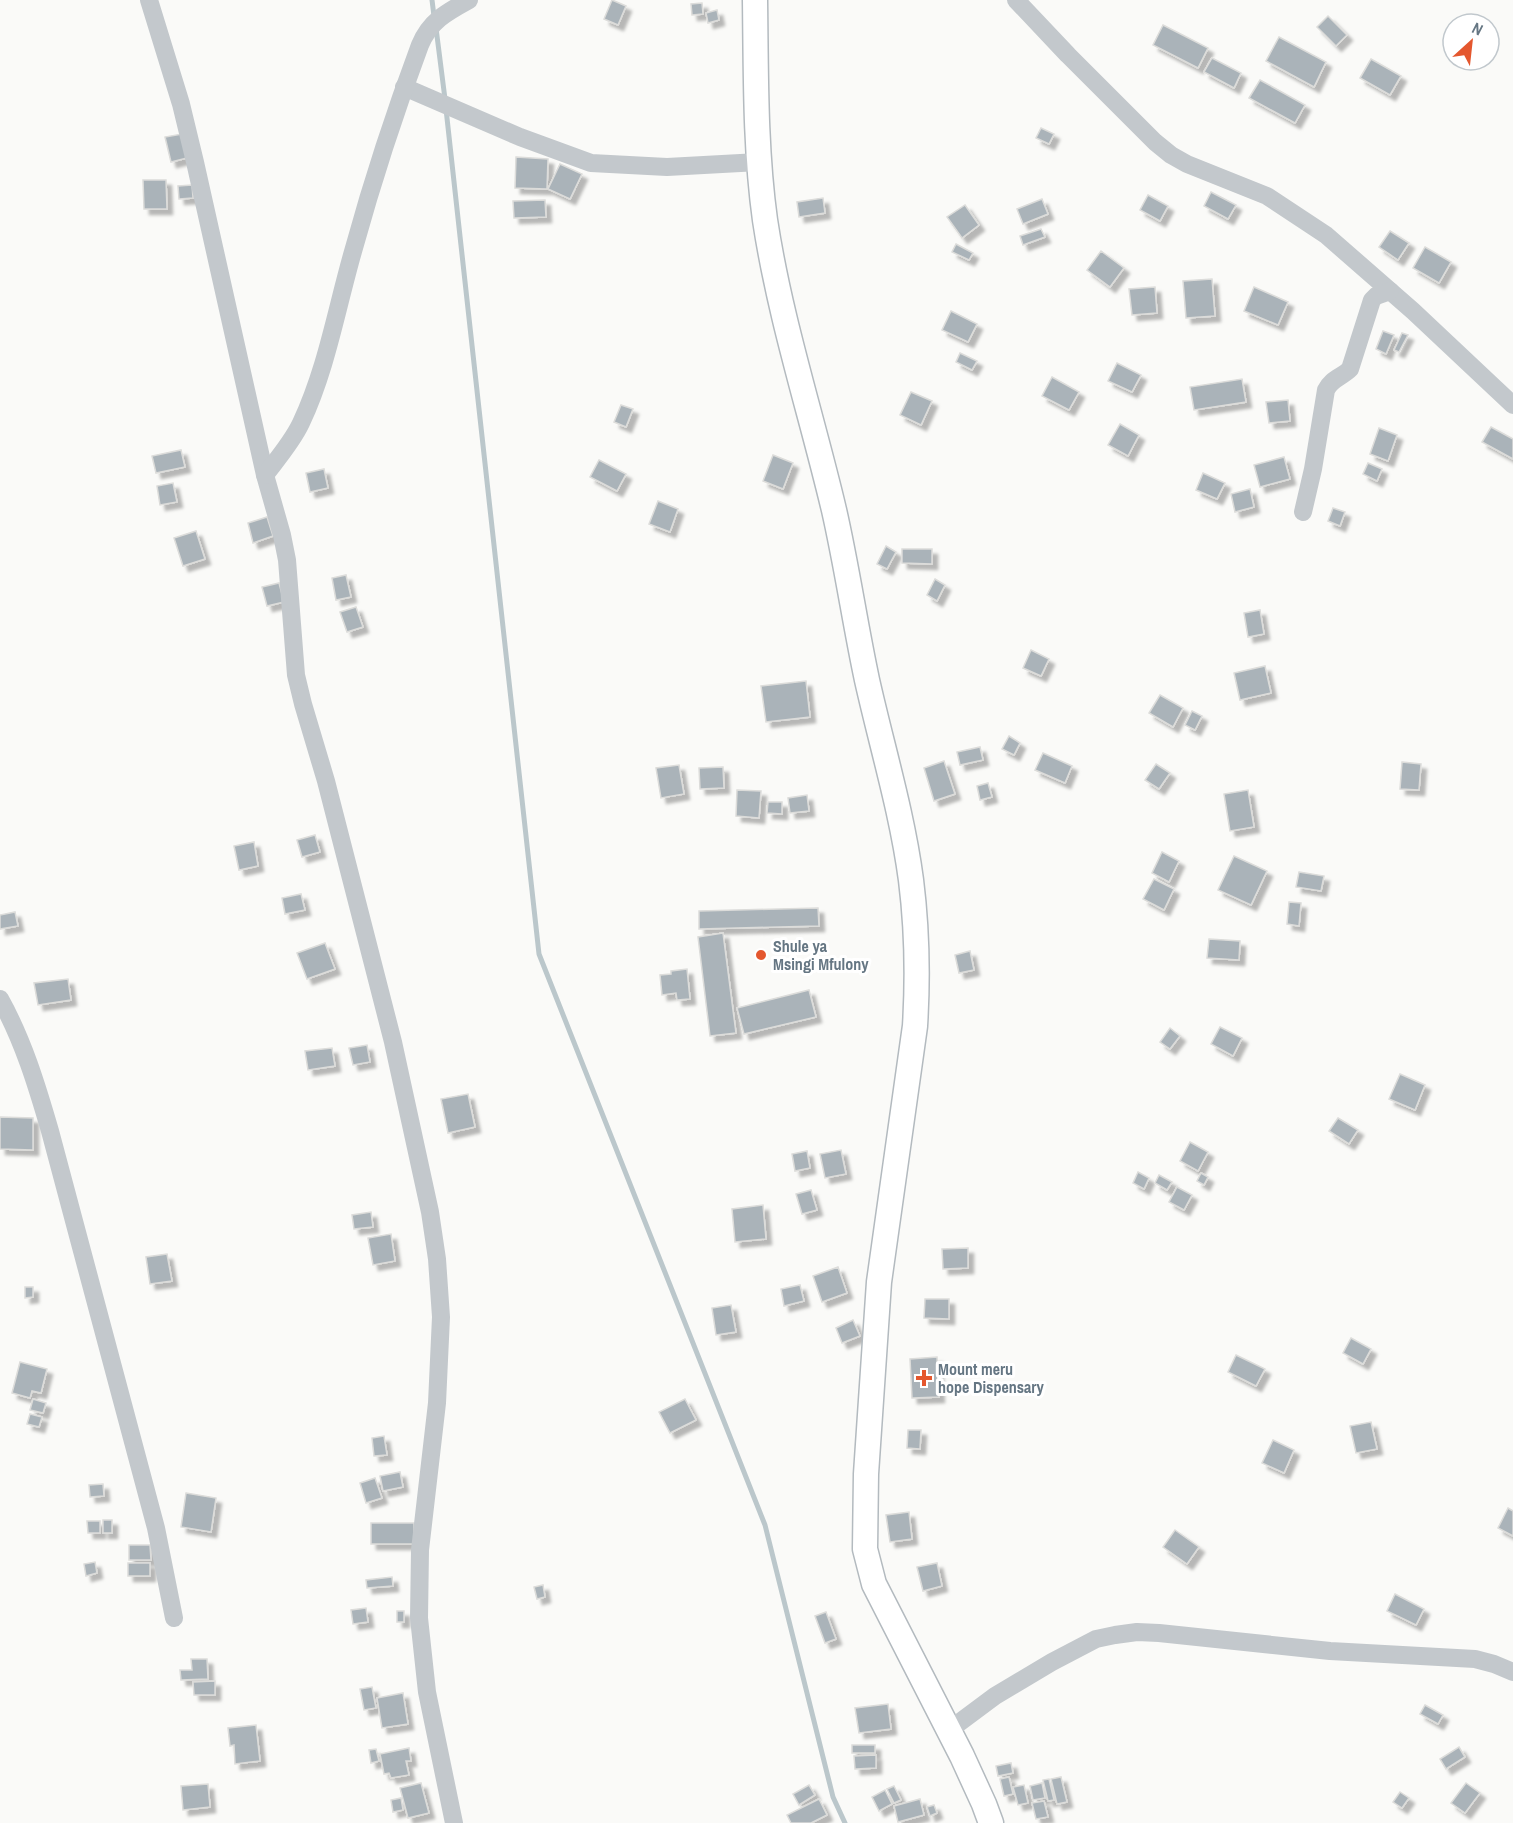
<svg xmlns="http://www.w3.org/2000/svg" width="1513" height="1823" viewBox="0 0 1513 1823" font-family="'Archivo Narrow',sans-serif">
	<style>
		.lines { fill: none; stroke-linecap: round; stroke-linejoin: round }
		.stream { stroke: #bbc7cb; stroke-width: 5 }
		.building { fill: #aab3b9; stroke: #dcdcda; stroke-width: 1.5; filter: url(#shadow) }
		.secondary-casing { stroke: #b3babf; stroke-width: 27 }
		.street { stroke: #c3c8cc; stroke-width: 18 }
		.secondary { stroke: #fff; stroke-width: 24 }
		.poi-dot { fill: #e4572e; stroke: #fff; stroke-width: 2 }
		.labels { text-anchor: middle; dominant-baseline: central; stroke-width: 6; stroke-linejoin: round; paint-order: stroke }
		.poi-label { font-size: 16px; font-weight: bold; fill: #657683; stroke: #fff; text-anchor: start }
	</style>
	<defs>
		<filter id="shadow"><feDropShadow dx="5.5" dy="5.5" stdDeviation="1.5" flood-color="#0004"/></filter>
	</defs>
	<rect width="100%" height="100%" fill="#fafaf8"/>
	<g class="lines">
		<g class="stream">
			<polyline points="432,0 434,16"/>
			<polyline points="436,28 445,99"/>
			<polyline points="446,109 539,954 765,1525 833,1797 845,1823"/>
		</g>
	</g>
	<g class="building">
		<polygon points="612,0 626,6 618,25 604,19"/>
		<polygon points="702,3 703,14 692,15 691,4"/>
		<polygon points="717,10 719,20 708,23 706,13"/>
		<polygon points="1328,16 1347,35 1336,46 1317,27"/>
		<polygon points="1163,25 1208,48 1198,68 1153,45"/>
		<polygon points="1279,37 1326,62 1314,87 1266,61"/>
		<polygon points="1212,58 1241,73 1234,88 1204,72"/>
		<polygon points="1371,59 1401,76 1390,95 1360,78"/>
		<polygon points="1260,80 1305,105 1295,123 1249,98"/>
		<polygon points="1041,128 1054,134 1049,144 1036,138"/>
		<polygon points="182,134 187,158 171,162 165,137"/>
		<polygon points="516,157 548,159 547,189 515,188"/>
		<polygon points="560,164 582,174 570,199 548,189"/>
		<polygon points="143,180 166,180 167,209 144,209"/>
		<polygon points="192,185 193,198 179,199 178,186"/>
		<polygon points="1211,192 1236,205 1228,219 1204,206"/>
		<polygon points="1148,195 1168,206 1160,221 1140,210"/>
		<polygon points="823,198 825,213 799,217 797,202"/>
		<polygon points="1042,199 1048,214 1023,224 1017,209"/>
		<polygon points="545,200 546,217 514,218 513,201"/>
		<polygon points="965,205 979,225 962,238 947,217"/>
		<polygon points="1041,229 1045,237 1023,245 1020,236"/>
		<polygon points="1390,231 1409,243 1398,260 1379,247"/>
		<polygon points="956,244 973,253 969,260 952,252"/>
		<polygon points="1425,247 1451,262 1439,283 1413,268"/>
		<polygon points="1101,251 1124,268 1110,287 1087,270"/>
		<polygon points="1212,279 1215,316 1186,318 1183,281"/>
		<polygon points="1155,287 1157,313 1132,315 1129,289"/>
		<polygon points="1254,287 1288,302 1278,325 1244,311"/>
		<polygon points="951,311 977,324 968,342 942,330"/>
		<polygon points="1383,331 1394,335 1386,354 1376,349"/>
		<polygon points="1402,333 1408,335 1399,352 1394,350"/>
		<polygon points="960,353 977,361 972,370 956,362"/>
		<polygon points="1117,363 1141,375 1132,392 1108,381"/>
		<polygon points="1052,377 1079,392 1069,410 1042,396"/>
		<polygon points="1242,379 1246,402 1194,410 1190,387"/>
		<polygon points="911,392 932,401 921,425 900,415"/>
		<polygon points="1288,400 1290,421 1269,423 1266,402"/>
		<polygon points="621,405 633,409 626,427 614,422"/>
		<polygon points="1120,424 1139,435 1128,456 1108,445"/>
		<polygon points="1491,427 1513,439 1513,459 1482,442"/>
		<polygon points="1379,428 1397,435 1388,461 1370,454"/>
		<polygon points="181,450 185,467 156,473 152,456"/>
		<polygon points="773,455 793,463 783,489 763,481"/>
		<polygon points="1284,457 1290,479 1260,487 1254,465"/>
		<polygon points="599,460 626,474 617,491 590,477"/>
		<polygon points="1368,463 1382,469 1377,481 1363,474"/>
		<polygon points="324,469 328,488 310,492 306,473"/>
		<polygon points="1203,473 1225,483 1217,499 1196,490"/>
		<polygon points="173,483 177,502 160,505 157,486"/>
		<polygon points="1250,489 1254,507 1235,512 1231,494"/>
		<polygon points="658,501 678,509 670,532 649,524"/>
		<polygon points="1333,508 1345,512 1340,526 1328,521"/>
		<polygon points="267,517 273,536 253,543 248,523"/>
		<polygon points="196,531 205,559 183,566 174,538"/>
		<polygon points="886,546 896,552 887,569 877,564"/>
		<polygon points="902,549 932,549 932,564 902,563"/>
		<polygon points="346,575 351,597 336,600 332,578"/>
		<polygon points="935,579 945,585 937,601 927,595"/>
		<polygon points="279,583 284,602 267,606 262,587"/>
		<polygon points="356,607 363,627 347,632 340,612"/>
		<polygon points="1260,610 1264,634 1248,637 1244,613"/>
		<polygon points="1031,650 1049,659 1041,676 1023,668"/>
		<polygon points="1265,666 1271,693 1240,700 1234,673"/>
		<polygon points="806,681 810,717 766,722 761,686"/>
		<polygon points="1160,695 1183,708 1173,727 1149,713"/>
		<polygon points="1192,711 1202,716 1195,730 1185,725"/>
		<polygon points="1009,736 1020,743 1014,755 1002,749"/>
		<polygon points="980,747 983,760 960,765 957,752"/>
		<polygon points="1043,753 1072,766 1065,783 1035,770"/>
		<polygon points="944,761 955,794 934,801 924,768"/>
		<polygon points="1402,762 1421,764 1419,790 1400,789"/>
		<polygon points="1156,764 1170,773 1159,789 1145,780"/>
		<polygon points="679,765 684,794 661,798 656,768"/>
		<polygon points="723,767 724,788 700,789 699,768"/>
		<polygon points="988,783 992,797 980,800 977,786"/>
		<polygon points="737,790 761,791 759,818 736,816"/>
		<polygon points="1248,790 1254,827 1230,831 1224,794"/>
		<polygon points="807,795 809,811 790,813 788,798"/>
		<polygon points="768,802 782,802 782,814 767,813"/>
		<polygon points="315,835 320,852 302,857 297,840"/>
		<polygon points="254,842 258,866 239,870 234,846"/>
		<polygon points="1162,852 1179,861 1169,882 1152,873"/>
		<polygon points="1234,856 1267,871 1251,905 1218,890"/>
		<polygon points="1299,872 1324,876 1321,891 1296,887"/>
		<polygon points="1154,879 1174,889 1164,910 1143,899"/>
		<polygon points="301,894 305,910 285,914 282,898"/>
		<polygon points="1289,902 1301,903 1299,926 1287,924"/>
		<polygon points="818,908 819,926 699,929 699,911"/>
		<polygon points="15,912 18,926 0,929 0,915"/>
		<polygon points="723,933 736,1033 710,1036 698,937"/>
		<polygon points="1209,939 1240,941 1239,960 1207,958"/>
		<polygon points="325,943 335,969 307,979 297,953"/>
		<polygon points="970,951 974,970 959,973 955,955"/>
		<polygon points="687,969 690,999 677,1000 676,993 662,995 660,975 671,974 671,971"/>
		<polygon points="68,979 71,1000 38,1005 34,983"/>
		<polygon points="809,990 816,1017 744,1034 737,1008"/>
		<polygon points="1220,1027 1242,1038 1233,1056 1211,1044"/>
		<polygon points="1170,1028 1180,1036 1170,1049 1160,1042"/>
		<polygon points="367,1045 370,1062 353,1065 349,1048"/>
		<polygon points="332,1048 335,1066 308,1070 305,1051"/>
		<polygon points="1400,1074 1425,1085 1415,1110 1389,1099"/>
		<polygon points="468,1094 475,1127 448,1133 441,1099"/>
		<polygon points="0,1117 33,1118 33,1150 0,1149"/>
		<polygon points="1338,1118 1358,1130 1349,1144 1329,1131"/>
		<polygon points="1190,1142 1208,1152 1198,1171 1180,1161"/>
		<polygon points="841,1150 846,1174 825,1178 820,1154"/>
		<polygon points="807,1151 810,1168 795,1171 792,1154"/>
		<polygon points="1138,1172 1149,1178 1144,1189 1133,1183"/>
		<polygon points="1201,1173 1208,1177 1204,1185 1197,1181"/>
		<polygon points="1159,1175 1172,1182 1167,1190 1155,1183"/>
		<polygon points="1177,1187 1192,1195 1184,1210 1169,1202"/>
		<polygon points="811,1190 817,1210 802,1214 796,1194"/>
		<polygon points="763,1205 766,1239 735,1242 732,1209"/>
		<polygon points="371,1212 373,1227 354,1229 352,1215"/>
		<polygon points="391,1234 395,1261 373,1265 368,1238"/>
		<polygon points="968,1248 968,1268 943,1269 942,1249"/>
		<polygon points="167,1254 172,1281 150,1284 146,1257"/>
		<polygon points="838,1267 847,1293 822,1302 813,1276"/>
		<polygon points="800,1285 804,1301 784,1306 781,1289"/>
		<polygon points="25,1287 33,1287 33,1297 25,1298"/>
		<polygon points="925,1299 949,1299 949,1319 924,1318"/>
		<polygon points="731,1305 736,1332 716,1335 712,1308"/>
		<polygon points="853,1320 860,1336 842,1343 836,1328"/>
		<polygon points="1351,1338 1371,1349 1363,1364 1343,1353"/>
		<polygon points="1236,1355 1265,1369 1256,1386 1228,1372"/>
		<polygon points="937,1357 939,1397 912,1398 910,1359"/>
		<polygon points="20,1362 47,1369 41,1393 32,1391 30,1398 12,1393"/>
		<polygon points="33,1399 46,1403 43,1413 30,1410"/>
		<polygon points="685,1399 696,1420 670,1433 659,1412"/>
		<polygon points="30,1414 42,1417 39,1427 27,1424"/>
		<polygon points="1371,1422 1377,1449 1356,1453 1350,1426"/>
		<polygon points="908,1430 921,1430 920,1449 907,1448"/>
		<polygon points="384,1436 387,1455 374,1456 372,1438"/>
		<polygon points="1273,1440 1294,1450 1284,1473 1262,1463"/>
		<polygon points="400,1472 403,1487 383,1491 380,1476"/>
		<polygon points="375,1478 382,1498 366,1503 360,1483"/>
		<polygon points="103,1484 104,1496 90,1497 89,1485"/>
		<polygon points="186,1493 216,1498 211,1532 181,1527"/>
		<polygon points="1508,1508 1513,1511 1513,1536 1498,1528"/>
		<polygon points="909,1512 912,1539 890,1542 886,1515"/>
		<rect x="103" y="1520" width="9" height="13"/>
		<polygon points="87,1521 100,1521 100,1533 88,1533"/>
		<rect x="371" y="1523" width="43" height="21"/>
		<polygon points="1175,1530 1199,1547 1187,1564 1163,1547"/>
		<polygon points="129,1545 150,1545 151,1560 129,1560"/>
		<polygon points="95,1562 97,1573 86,1576 84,1564"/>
		<rect x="128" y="1563" width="22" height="13"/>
		<polygon points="937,1563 942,1586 923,1591 917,1567"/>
		<polygon points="392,1577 393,1586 367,1588 366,1580"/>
		<polygon points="543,1585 545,1597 537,1599 534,1587"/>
		<polygon points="1395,1594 1424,1609 1416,1625 1387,1611"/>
		<polygon points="366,1608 368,1622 353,1624 351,1610"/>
		<rect x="397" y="1611" width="7" height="11"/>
		<polygon points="826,1612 836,1639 825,1643 815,1616"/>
		<polygon points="191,1659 207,1659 208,1679 181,1680 180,1670 192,1670"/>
		<polygon points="215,1681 215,1695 194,1695 193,1682"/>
		<polygon points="372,1687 376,1708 364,1710 360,1689"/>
		<polygon points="403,1693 408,1724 382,1728 377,1698"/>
		<polygon points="888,1704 891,1729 859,1733 855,1708"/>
		<polygon points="1425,1705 1443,1715 1438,1724 1420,1714"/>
		<polygon points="256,1725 260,1761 235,1764 234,1745 230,1746 228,1728"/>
		<rect x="852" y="1745" width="23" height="8"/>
		<polygon points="1459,1747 1465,1757 1446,1769 1440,1759"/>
		<polygon points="409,1748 411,1761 406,1761 409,1775 391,1778 389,1773 384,1774 380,1754"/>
		<polygon points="376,1749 379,1761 371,1763 369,1750"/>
		<polygon points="876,1755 876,1768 855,1769 854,1756"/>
		<polygon points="1011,1763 1013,1773 998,1776 996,1766"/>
		<polygon points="1009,1777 1013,1794 1004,1796 1000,1779"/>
		<polygon points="1061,1777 1067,1802 1057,1804 1051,1779"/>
		<polygon points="1049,1779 1054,1800 1048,1801 1043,1780"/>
		<polygon points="421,1783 429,1813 408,1818 400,1788"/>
		<polygon points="1042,1783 1045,1798 1033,1800 1030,1786"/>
		<polygon points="1466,1783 1480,1793 1465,1813 1451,1803"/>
		<polygon points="208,1784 210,1807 183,1810 181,1786"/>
		<polygon points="809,1785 815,1795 799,1805 793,1794"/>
		<polygon points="1024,1785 1028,1803 1018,1805 1013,1787"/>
		<polygon points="894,1786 901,1800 894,1803 887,1789"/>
		<polygon points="885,1790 892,1804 879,1811 872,1797"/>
		<polygon points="1400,1792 1409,1798 1402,1808 1393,1802"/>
		<polygon points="401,1798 403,1810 393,1812 391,1800"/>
		<polygon points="819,1799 827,1815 811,1823 791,1823 787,1815"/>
		<polygon points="920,1799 924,1815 898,1822 894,1806"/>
		<polygon points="1044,1801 1048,1817 1036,1819 1032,1803"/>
		<polygon points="934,1805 937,1813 930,1816 927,1807"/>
	</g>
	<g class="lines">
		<g class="secondary-casing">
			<path id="secondary" d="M755,0C756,73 755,148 765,220C780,319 811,413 834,510C847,567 855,624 867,680C882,747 902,812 911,880C917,928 918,977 915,1026L879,1282L866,1474L865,1549L874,1584L962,1756L984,1804L991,1823"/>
		</g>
		<g class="street">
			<polyline points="149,0 181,104 195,162 265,475 282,535 287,560 296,675 303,704 326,781 393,1042 430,1212 437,1259 441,1317 437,1403 420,1550 419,1618 427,1692 454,1823"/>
			<polyline points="1016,0 1068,55 1155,142 1171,155 1187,164 1267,196 1326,235 1413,311 1513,405"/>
			<polyline points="404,87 520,137 591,163 667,167 759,162"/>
			<path d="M265,475C278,458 292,442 301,423C327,368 337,306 354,248C373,179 395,112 420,45C430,21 447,12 469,0"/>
			<path d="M1303,512L1313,469L1326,390C1331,379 1342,377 1350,369L1372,300L1376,296L1390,291"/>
			<path d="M0,999C23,1040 37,1086 50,1131L156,1528L174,1618"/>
			<polyline points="948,1731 995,1696 1052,1662 1096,1639 1115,1635 1137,1632 1159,1633 1330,1651 1475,1659 1494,1664 1513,1672"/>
		</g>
		<use href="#secondary" class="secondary"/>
	</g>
	<g class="poi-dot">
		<circle cx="761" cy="955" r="6"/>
		<path d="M921 1369h6v6h6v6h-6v6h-6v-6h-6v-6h6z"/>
	</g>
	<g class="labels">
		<g class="poi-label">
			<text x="773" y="946">Shule ya<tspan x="773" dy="18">Msingi Mfulony</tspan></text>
			<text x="938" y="1369">Mount meru<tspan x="938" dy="18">hope Dispensary</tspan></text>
		</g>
	</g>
	<g transform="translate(1471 42) rotate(27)"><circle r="28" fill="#ffffff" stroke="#c1c8cd" stroke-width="1.5"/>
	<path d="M0-4.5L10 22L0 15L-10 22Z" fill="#e4572e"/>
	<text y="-9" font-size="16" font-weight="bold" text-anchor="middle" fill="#657683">N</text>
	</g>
</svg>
